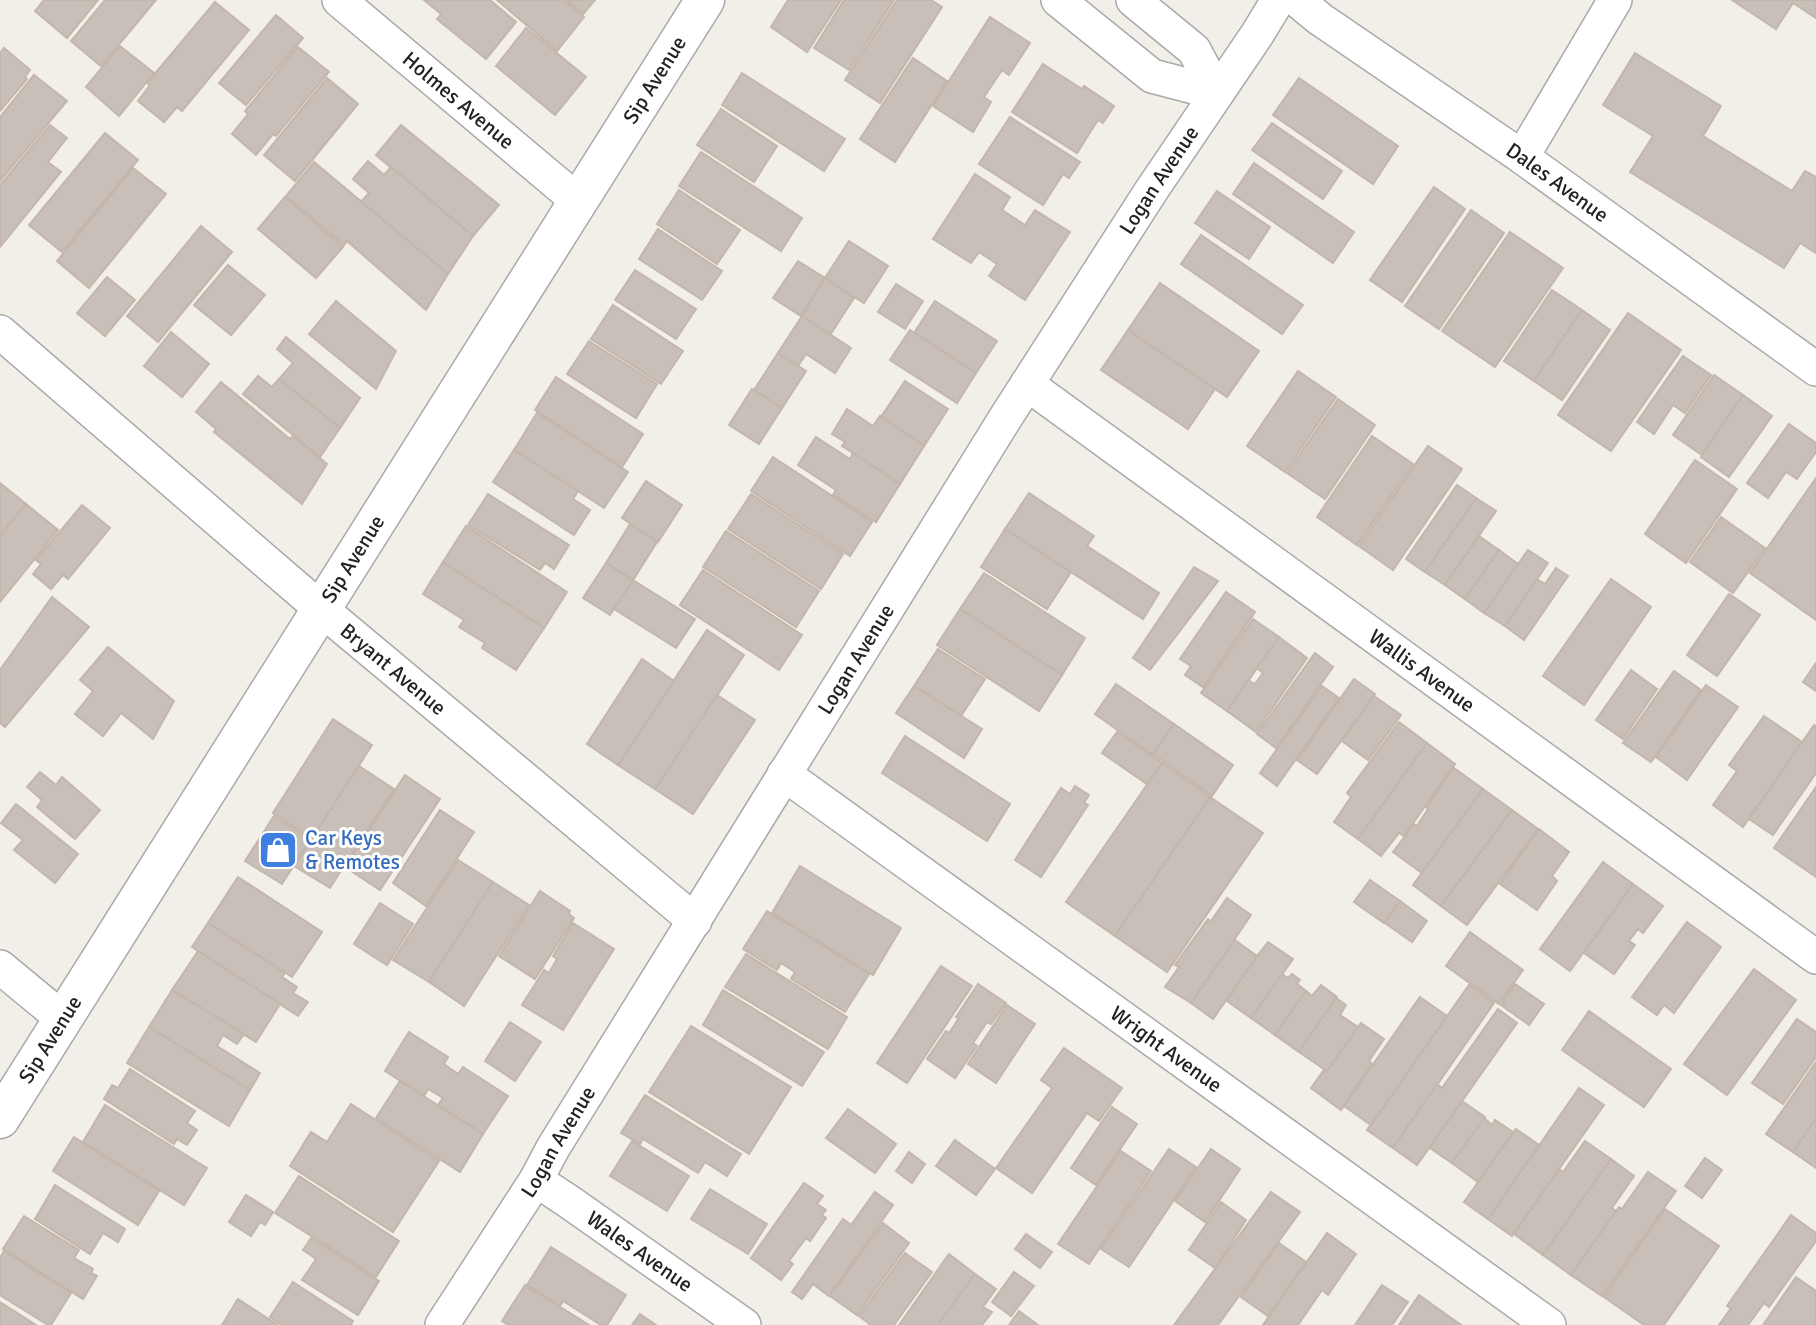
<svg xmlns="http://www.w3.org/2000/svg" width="1816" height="1325" viewBox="0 0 1816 1325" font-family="Signika,sans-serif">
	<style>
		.building { fill: #c7bfb8; stroke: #c4b6ab; stroke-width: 2 }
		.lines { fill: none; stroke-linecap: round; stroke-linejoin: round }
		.minor-casing { stroke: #a9a9a9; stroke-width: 36 }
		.tertiary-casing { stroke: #a9a9a9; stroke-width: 41 }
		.minor { stroke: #fff; stroke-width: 33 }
		.tertiary { stroke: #fff; stroke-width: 38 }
		.labels { text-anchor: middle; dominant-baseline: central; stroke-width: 6; stroke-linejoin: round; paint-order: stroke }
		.street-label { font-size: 21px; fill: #222; stroke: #fff }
		.shop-label { font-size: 21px; fill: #366cbe; stroke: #fff; text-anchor: start }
	</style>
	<rect width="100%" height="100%" fill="#f2efe9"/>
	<g class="building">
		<polygon points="44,0 98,0 67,38 35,11"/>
		<polygon points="105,0 156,0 101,66 71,41"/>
		<polygon points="424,0 490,0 516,22 486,59 437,19 441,14"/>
		<polygon points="497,0 563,0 584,17 557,51"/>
		<polygon points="566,0 595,0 583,14"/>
		<polygon points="788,0 841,0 807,52 771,27"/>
		<polygon points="844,0 894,0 849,70 814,48"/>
		<polygon points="897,0 931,0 942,7 880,103 845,80"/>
		<polygon points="1732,0 1816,0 1816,18 1793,3 1776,29"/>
		<polygon points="215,2 249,30 182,111 177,107 164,122 138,101 150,85 147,83"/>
		<polygon points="276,15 303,38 246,105 219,83"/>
		<polygon points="990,17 1030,43 1009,75 1002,70 984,97 991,102 973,132 933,106"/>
		<polygon points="526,28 586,77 555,115 496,66"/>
		<polygon points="120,46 154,73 119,116 86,87"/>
		<polygon points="298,47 329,72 276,136 273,134 256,155 232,134 248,114 245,111"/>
		<polygon points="4,48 30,70 25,77 27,79 0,111 0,53"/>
		<polygon points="1635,53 1721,106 1703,136 1792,191 1805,171 1816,177 1816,253 1800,243 1784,268 1630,172 1653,136 1603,105"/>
		<polygon points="913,58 947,81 895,162 860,139"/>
		<polygon points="1043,64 1082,89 1084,86 1114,106 1103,123 1098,120 1077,153 1012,112"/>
		<polygon points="742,73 845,139 824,171 722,105"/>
		<polygon points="34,75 67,101 0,181 0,117"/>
		<polygon points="327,78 358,104 295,181 264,155"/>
		<polygon points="1299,78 1398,146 1373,184 1273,115"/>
		<polygon points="721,109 777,146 754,182 697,145"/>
		<polygon points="1010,117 1080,162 1069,178 1063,174 1043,205 979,164"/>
		<polygon points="1272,123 1342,171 1323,199 1252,150"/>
		<polygon points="50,125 67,138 48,162 61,172 0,247 0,185"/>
		<polygon points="401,125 499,205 473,236 376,155"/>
		<polygon points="105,133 138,160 62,252 29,225"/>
		<polygon points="701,152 802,218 781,251 679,186"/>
		<polygon points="368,161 384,175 391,167 473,236 448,274 361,202 369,193 353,179"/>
		<polygon points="314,162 448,274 426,310 347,241 344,245 286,196"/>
		<polygon points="1254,163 1354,232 1333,263 1233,194"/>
		<polygon points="133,168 166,194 89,288 57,261"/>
		<polygon points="975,174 1010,197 1002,210 1025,225 1035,210 1070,232 1025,300 989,276 997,264 979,252 971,263 933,239"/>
		<polygon points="1434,187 1465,209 1402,302 1370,280"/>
		<polygon points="679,190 740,230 717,264 657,224"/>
		<polygon points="1217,191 1270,227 1249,259 1195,223"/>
		<polygon points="285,197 343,247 316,278 258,229"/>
		<polygon points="1471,210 1504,233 1439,329 1405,306"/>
		<polygon points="201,226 232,252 158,342 127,316"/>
		<polygon points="658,229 722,271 702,300 639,259"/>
		<polygon points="1510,232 1563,268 1495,367 1442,331"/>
		<polygon points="1201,235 1303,305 1282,334 1181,264"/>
		<polygon points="849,241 888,266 864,303 825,278"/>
		<polygon points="798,261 825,278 801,316 773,298"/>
		<polygon points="228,265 265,295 231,335 194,305"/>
		<polygon points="635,270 696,309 676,339 615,300"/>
		<polygon points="107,277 135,300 105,336 77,313"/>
		<polygon points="825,278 854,298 830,335 802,316"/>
		<polygon points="1160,283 1259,351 1227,397 1128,330"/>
		<polygon points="896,284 923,301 905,329 878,312"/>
		<polygon points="1552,290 1582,310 1534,381 1504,361"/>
		<polygon points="336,301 396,351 376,389 309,334"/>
		<polygon points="935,301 997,341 976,373 914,333"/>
		<polygon points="613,305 683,351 661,384 591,339"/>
		<polygon points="1582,310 1610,330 1562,400 1534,381"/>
		<polygon points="1628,313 1681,350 1611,451 1558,415"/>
		<polygon points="802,316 851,348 835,373 806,354 798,366 778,353"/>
		<polygon points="910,330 976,373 957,403 890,360"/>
		<polygon points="1128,330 1215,389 1188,429 1101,370"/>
		<polygon points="171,332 209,364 182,397 144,366"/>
		<polygon points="286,337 360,398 340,428 279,379 293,363 277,349"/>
		<polygon points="589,341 657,384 636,418 567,374"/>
		<polygon points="778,353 806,371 782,408 754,390"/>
		<polygon points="1683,356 1711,375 1685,413 1673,405 1654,434 1637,422"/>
		<polygon points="1298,371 1336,397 1285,472 1247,446"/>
		<polygon points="1714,375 1743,395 1702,455 1673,435"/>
		<polygon points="258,376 272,387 279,379 340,428 320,457 243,394"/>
		<polygon points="556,377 643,434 622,467 535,410"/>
		<polygon points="905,381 948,409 924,446 881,417"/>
		<polygon points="221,382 290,439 293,436 327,464 302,504 214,432 216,429 196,412"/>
		<polygon points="752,389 782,408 759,444 729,425"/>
		<polygon points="1743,395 1772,416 1729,477 1701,457"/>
		<polygon points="1338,399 1375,425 1325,499 1287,473"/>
		<polygon points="847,409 873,426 880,416 924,446 900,484 842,446 845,442 832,434"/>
		<polygon points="537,413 628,472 604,508 514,450"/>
		<polygon points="1789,424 1816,443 1816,452 1797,479 1786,472 1768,498 1747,483"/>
		<polygon points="1372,436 1413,464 1357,545 1317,517"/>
		<polygon points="816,437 850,459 853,453 900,484 876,522 833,495 836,490 798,465"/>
		<polygon points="1428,446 1462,469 1393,570 1359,546"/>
		<polygon points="514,450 578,491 573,499 590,510 574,535 493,482"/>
		<polygon points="773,457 872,522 850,556 751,491"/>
		<polygon points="1695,460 1737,489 1686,563 1645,534"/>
		<polygon points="1816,478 1816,620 1750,573"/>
		<polygon points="646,481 682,505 658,542 622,518"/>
		<polygon points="0,483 26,504 0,536"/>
		<polygon points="1457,485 1476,498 1425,572 1406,559"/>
		<polygon points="1029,493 1094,536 1087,546 1159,593 1143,619 1005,529"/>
		<polygon points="488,494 569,545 554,569 545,563 540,570 468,525"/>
		<polygon points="751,494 843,554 821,589 728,529"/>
		<polygon points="1476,498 1496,511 1445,585 1425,572"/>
		<polygon points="26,504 58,530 0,602 0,536"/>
		<polygon points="82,505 110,528 68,579 63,575 51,589 33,574 41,564 36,560"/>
		<polygon points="1721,517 1765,548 1733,593 1690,562"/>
		<polygon points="630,524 657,542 633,580 606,563"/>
		<polygon points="466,526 567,592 544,628 443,562"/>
		<polygon points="1005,529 1071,572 1047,609 981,567"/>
		<polygon points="726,531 819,591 796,627 703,567"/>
		<polygon points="1479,536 1499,550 1465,599 1445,585"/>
		<polygon points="1499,550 1518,564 1484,613 1465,599"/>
		<polygon points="1528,550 1548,563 1505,626 1484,613"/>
		<polygon points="443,562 544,628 516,670 482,648 485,643 459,627 464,620 423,594"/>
		<polygon points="606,563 633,580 610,615 583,598"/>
		<polygon points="1194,567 1218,581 1150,670 1133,658"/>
		<polygon points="1556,568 1568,576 1524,640 1505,626 1537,579 1545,584"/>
		<polygon points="703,570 802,635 779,670 680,605"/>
		<polygon points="984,573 1085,638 1062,675 960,609"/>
		<polygon points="1611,579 1651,607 1584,705 1543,676"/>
		<polygon points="633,580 695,619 676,648 614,609"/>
		<polygon points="1226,592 1255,612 1203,687 1185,675 1191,666 1180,659"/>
		<polygon points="1729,594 1760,615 1717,676 1687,655"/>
		<polygon points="52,597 89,627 5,727 0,723 0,670"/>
		<polygon points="960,609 1062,675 1039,711 937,645"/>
		<polygon points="1253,619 1279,637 1227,711 1201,693"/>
		<polygon points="707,630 744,655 655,789 618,765"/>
		<polygon points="1279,637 1307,658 1256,732 1227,711 1248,680 1255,684 1263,673 1257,668"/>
		<polygon points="108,647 174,701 153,739 121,713 103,736 75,714 93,691 80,680"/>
		<polygon points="938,649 985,679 961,716 914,686"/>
		<polygon points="1315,653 1333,667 1276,748 1257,734"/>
		<polygon points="642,659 674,681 618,765 587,744"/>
		<polygon points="1816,663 1816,691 1803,682"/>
		<polygon points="1631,670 1657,689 1623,739 1596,720"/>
		<polygon points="1674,671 1701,690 1651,762 1623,743"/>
		<polygon points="1354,679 1375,694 1317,774 1297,760"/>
		<polygon points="1116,684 1174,724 1153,755 1095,714"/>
		<polygon points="1706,685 1738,707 1687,780 1656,757"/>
		<polygon points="914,686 982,729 964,758 896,713"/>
		<polygon points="1322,686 1339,698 1277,786 1260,773"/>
		<polygon points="717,695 755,720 693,814 655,789"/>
		<polygon points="1374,696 1401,715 1368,760 1342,741"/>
		<polygon points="1764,716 1802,742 1743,827 1713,805 1737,771 1729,765"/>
		<polygon points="333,719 372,745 312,839 273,813"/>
		<polygon points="1399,722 1427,743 1358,839 1334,822 1351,797 1347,793"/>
		<polygon points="1174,724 1233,765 1212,796 1153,754"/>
		<polygon points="1814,725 1816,726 1816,773 1773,835 1749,819"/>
		<polygon points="1117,732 1162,763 1147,784 1102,753"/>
		<polygon points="905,736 1010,804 987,841 882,773"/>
		<polygon points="1427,743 1455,764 1404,836 1399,833 1381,856 1358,839"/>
		<polygon points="1162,763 1210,797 1115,936 1066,902"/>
		<polygon points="359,766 394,789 330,888 294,866"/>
		<polygon points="1454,768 1483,789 1422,873 1393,852 1414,824 1417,826 1428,809 1426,807"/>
		<polygon points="40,772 56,785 62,777 100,810 75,839 37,807 42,800 27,787"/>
		<polygon points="405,775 440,799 380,890 345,867"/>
		<polygon points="1075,786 1089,795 1084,803 1088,805 1041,877 1015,860 1061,788 1070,794"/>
		<polygon points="1816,787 1816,877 1774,848"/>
		<polygon points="1483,789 1512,810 1441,906 1413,885"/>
		<polygon points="1210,797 1263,833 1167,972 1115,936"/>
		<polygon points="16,804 78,854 55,883 14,850 23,840 1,823"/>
		<polygon points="440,810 474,832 426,906 393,883"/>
		<polygon points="1512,810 1538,829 1467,925 1441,906"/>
		<polygon points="274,816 310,840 282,884 245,861"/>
		<polygon points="1539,829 1569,852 1552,876 1557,881 1537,910 1500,884"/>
		<polygon points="458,860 493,882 429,982 393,960"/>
		<polygon points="1603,862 1633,884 1570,971 1540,949"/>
		<polygon points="800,866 901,928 873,975 772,913"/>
		<polygon points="238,877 322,932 292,977 208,923"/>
		<polygon points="1370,880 1400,901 1384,923 1354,902"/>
		<polygon points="493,882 529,905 464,1006 429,982"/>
		<polygon points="1633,884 1663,906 1643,933 1638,929 1629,941 1635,945 1614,974 1584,953"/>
		<polygon points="540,891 570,911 569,914 574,918 535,979 499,956"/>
		<polygon points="1227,898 1251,915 1191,1003 1165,987 1179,967 1175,965 1208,919 1211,921"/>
		<polygon points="1400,901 1427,921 1412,942 1385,923"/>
		<polygon points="380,903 413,924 387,965 354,944"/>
		<polygon points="767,911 869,974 845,1012 791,979 795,972 781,963 777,970 743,949"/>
		<polygon points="1687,922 1721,947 1674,1013 1664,1005 1657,1015 1632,997"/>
		<polygon points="208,923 285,973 282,977 297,987 293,993 308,1002 298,1016 192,947"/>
		<polygon points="573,923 614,949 563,1030 522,1005 544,970 549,973 557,959 553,956"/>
		<polygon points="1470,932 1523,970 1499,1004 1446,966"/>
		<polygon points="1235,940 1257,956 1213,1019 1191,1003"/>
		<polygon points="1268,942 1293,959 1251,1018 1227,1001 1257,956"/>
		<polygon points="198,951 280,1004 256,1042 172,990"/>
		<polygon points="746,954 847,1017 828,1049 725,987"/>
		<polygon points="941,966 972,986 907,1083 877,1063"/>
		<polygon points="1754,969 1796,1000 1727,1095 1684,1064"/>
		<polygon points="1282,974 1288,978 1292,974 1300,980 1297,984 1306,991 1275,1035 1251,1018"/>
		<polygon points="978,984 1006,1003 991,1024 987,1022 973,1043 977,1046 955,1078 927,1059 946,1031 949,1033 959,1018 956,1017"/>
		<polygon points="1515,984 1544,1004 1529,1025 1501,1005"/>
		<polygon points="1321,985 1337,997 1299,1052 1275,1035 1306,991 1312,996"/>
		<polygon points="1469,985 1494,1003 1393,1148 1367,1130"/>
		<polygon points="172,990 244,1034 237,1044 223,1035 217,1046 260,1073 250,1090 149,1027"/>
		<polygon points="723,990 824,1052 802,1086 703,1025"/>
		<polygon points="1420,997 1447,1016 1371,1125 1344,1106"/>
		<polygon points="1336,998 1346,1005 1340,1015 1358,1027 1327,1071 1299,1052"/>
		<polygon points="1007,1005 1035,1024 996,1083 968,1064"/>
		<polygon points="1498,1009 1517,1023 1417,1165 1393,1148 1437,1084 1442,1088"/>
		<polygon points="1589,1011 1671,1069 1644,1107 1562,1050"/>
		<polygon points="1797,1019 1816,1032 1816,1057 1783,1104 1752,1083"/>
		<polygon points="510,1022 541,1042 515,1081 485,1061"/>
		<polygon points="1361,1023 1384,1039 1369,1061 1372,1064 1341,1110 1311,1088 1324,1070 1327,1071"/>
		<polygon points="691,1026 791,1087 749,1154 649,1092"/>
		<polygon points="149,1027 250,1090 229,1126 127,1063"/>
		<polygon points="409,1032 448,1057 444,1064 458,1074 463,1067 508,1096 483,1134 438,1105 443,1098 428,1089 424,1096 385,1071"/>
		<polygon points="1064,1048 1122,1088 1099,1121 1087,1113 1032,1193 996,1168 1052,1088 1041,1080"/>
		<polygon points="1816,1062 1816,1118 1793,1152 1766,1134"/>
		<polygon points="130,1069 195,1111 187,1123 197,1130 187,1145 177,1139 174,1144 104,1099 112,1085 118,1088"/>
		<polygon points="400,1081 483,1134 460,1172 376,1118"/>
		<polygon points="1579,1088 1604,1105 1512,1236 1488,1219"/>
		<polygon points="645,1095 741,1154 727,1176 705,1162 698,1173 643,1139 640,1144 621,1133"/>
		<polygon points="1462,1101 1485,1117 1452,1163 1430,1148"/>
		<polygon points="351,1104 439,1161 393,1232 290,1166 311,1132 327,1142"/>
		<polygon points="105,1105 207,1168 184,1205 83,1142"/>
		<polygon points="1112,1107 1137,1124 1096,1185 1071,1168"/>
		<polygon points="848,1109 896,1144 875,1173 826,1138"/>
		<polygon points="1484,1118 1492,1125 1495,1120 1513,1132 1478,1182 1452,1163"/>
		<polygon points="1816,1118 1816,1168 1793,1152"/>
		<polygon points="1516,1129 1539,1145 1488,1219 1464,1202"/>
		<polygon points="74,1137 159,1191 138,1225 53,1171"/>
		<polygon points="955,1140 995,1169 976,1195 936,1166"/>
		<polygon points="632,1141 689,1176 667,1211 610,1176"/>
		<polygon points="1585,1141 1611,1159 1543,1255 1514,1234 1559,1169 1563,1172"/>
		<polygon points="1169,1149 1196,1167 1129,1267 1101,1249"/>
		<polygon points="1211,1149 1240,1169 1205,1222 1175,1201"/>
		<polygon points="1121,1151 1151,1171 1089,1264 1058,1244"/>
		<polygon points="909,1152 925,1164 912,1183 896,1171"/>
		<polygon points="1705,1158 1722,1170 1702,1198 1685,1186"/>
		<polygon points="1611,1159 1634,1176 1612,1208 1616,1211 1571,1275 1543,1255"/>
		<polygon points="1648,1172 1676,1191 1602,1296 1571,1275 1619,1207 1622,1209"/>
		<polygon points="299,1176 399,1241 376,1277 275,1213"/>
		<polygon points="804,1183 823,1196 817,1204 826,1210 822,1215 826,1218 810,1241 806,1238 789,1261 793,1264 781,1280 751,1258"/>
		<polygon points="55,1185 125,1229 118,1242 103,1233 90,1254 35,1219"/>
		<polygon points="710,1189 767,1224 748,1254 691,1219"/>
		<polygon points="875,1192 893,1205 829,1296 813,1284 802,1299 792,1292 843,1219 851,1225"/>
		<polygon points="1271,1192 1300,1212 1218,1325 1174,1325"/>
		<polygon points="246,1195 273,1212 265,1225 260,1222 251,1236 229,1222"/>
		<polygon points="1221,1202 1246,1220 1215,1268 1189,1250"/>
		<polygon points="1665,1209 1719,1246 1664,1325 1644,1325 1604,1297"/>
		<polygon points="1791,1215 1816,1233 1816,1241 1769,1307 1764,1303 1748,1325 1719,1325 1731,1308 1727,1306"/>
		<polygon points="24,1216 79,1250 74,1258 93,1269 91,1273 97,1276 83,1299 3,1249"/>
		<polygon points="883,1223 909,1243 857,1315 830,1296"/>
		<polygon points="1327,1233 1356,1254 1328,1295 1322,1290 1298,1325 1263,1325"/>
		<polygon points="1026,1234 1052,1252 1040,1268 1015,1249"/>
		<polygon points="311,1238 379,1281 358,1315 302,1280 316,1259 303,1250"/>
		<polygon points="1279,1243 1306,1262 1268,1316 1241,1297"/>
		<polygon points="551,1247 626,1295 607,1325 601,1325 563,1301 560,1306 527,1285"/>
		<polygon points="4,1251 71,1293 51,1325 48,1325 0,1295 0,1258"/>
		<polygon points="905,1253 932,1272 894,1325 871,1325 859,1316"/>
		<polygon points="949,1254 975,1274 938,1325 899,1325"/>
		<polygon points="1014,1272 1034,1286 1011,1316 992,1302"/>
		<polygon points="975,1274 996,1289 983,1307 992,1312 982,1325 938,1325"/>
		<polygon points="1796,1277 1816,1291 1816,1325 1763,1325"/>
		<polygon points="293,1282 353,1321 351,1325 282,1325 270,1317"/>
		<polygon points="525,1285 589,1325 508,1325 502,1321"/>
		<polygon points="1382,1285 1408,1302 1392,1325 1355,1325"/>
		<polygon points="1419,1295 1461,1325 1399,1325"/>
		<polygon points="238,1299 278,1325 222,1325"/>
		<polygon points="0,1302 36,1325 0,1325"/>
		<polygon points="1019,1311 1038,1325 1009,1325"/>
		<polygon points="640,1314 656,1325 632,1325"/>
	</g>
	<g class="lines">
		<g class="minor-casing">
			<g id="minor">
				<path id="s1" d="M339,0L578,201"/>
				<polyline points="1058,0 1152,76 1217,93"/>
				<polyline points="1133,0 1194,50 1217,93"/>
				<path id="s2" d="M1297,0L1320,19L1522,157L1816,369"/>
				<polyline points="1522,157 1615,0"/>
				<path id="s3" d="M0,332L321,609L695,921"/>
				<path id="s4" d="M1027,384L1816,957"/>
				<path id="s5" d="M784,774L1549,1325"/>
				<polyline points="0,967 63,1019"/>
				<path id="s6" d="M536,1180L568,1201L744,1325"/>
				<path id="s7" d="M442,1325L536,1180L553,1148L1006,417L1151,191L1258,33L1278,0"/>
			</g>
		</g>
		<g class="tertiary-casing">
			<g id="tertiary">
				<path id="s8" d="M0,1119L705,0"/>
			</g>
		</g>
		<use href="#minor" class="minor"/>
		<use href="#tertiary" class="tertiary"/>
	</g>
	<defs>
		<g id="shop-square" transform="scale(2.0125)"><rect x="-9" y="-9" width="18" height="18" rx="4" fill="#3f7fe0" stroke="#fff"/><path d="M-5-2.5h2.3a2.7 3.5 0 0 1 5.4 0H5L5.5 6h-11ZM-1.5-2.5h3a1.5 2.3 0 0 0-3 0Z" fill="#fff"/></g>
	</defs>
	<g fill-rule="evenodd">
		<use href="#shop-square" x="278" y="850"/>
	</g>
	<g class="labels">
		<g class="street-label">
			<text stroke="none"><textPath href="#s8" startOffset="1228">Sip Avenue</textPath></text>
			<text stroke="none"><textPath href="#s1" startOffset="156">Holmes Avenue</textPath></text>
			<text stroke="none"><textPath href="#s7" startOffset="1351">Logan Avenue</textPath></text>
			<text stroke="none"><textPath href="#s2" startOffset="318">Dales Avenue</textPath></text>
			<text stroke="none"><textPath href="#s8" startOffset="662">Sip Avenue</textPath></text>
			<text stroke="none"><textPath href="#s7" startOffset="784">Logan Avenue</textPath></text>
			<text stroke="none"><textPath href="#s3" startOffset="518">Bryant Avenue</textPath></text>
			<text stroke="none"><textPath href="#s4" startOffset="488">Wallis Avenue</textPath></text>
			<text stroke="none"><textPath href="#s8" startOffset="94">Sip Avenue</textPath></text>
			<text stroke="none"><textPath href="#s5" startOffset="471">Wright Avenue</textPath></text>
			<text stroke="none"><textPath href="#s7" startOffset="217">Logan Avenue</textPath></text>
			<text stroke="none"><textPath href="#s6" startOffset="126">Wales Avenue</textPath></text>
		</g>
		<g class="shop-label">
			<text x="305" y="838">Car Keys<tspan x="305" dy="24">&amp; Remotes</tspan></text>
		</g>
	</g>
</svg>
